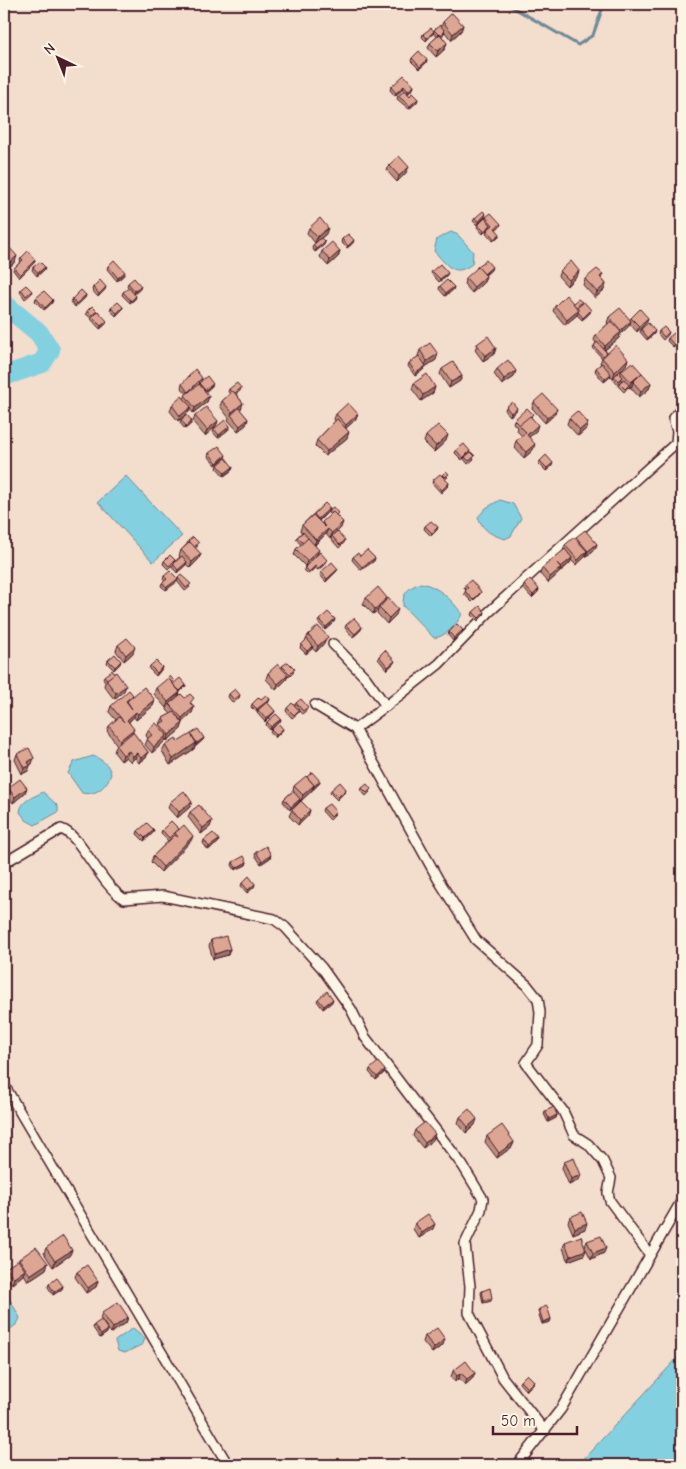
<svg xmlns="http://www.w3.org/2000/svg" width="686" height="1469" viewBox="0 0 686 1469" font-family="'Comic Neue',sans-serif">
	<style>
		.water { fill: #83d1e0; stroke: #6c8a98 }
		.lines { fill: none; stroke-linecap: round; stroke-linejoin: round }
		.stream { stroke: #6c8a98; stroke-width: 3 }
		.river { stroke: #83d1e0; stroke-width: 20 }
		.street-casing { stroke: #4a1f2b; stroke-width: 12 }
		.street { stroke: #fcf5e5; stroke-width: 9 }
		.wall { fill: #be8f7f; stroke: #4a1f2b; fill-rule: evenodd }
		.shaded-wall { fill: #9b7468; stroke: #4a1f2b }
		.building { fill: #dda694; stroke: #4a1f2b }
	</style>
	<rect width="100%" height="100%" fill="#f3ddcd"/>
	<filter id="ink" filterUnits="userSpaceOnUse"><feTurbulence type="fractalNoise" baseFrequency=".02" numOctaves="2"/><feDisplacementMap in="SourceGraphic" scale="10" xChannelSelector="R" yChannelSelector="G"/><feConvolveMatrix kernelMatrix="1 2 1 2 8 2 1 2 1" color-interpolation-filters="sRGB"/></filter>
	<g filter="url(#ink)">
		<g class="water">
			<path d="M451,232L458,235L473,252L472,264C454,278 447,265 434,251L437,239Z"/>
			<polygon points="126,476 182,536 153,562 98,502"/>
			<path d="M500,500L513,504L521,518L511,536L505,539C492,535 483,531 478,517L486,508Z"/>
			<path d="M421,583C438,586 452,600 462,614C457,625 445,637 434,638L403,606C402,593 409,587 421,583Z"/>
			<path d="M93,756C102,760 109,764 111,774C106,787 96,796 82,793L68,773L74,762Z"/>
			<path d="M43,792L58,806V812L35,825L26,820L20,812C21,800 34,797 43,792Z"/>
			<polygon points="4,1289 20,1318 17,1324 4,1334"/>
			<polygon points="133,1328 145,1338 143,1344 125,1353 118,1351 115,1341"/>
			<polygon points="682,1353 682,1465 578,1465"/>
		</g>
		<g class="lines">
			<polyline class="stream" points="507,4 578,45 593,35 604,4"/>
			<polyline class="river" points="4,304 39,333 50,350 42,363 4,376"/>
			<g class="street-casing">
				<g id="street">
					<polyline points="333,644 366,678 386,706 355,729"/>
					<polyline points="315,705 355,729 438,879 476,940 527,985 538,999 540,1012 538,1045 526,1063 563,1111 574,1135 588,1144 603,1161 611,1178 608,1193 610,1201 650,1255"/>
					<polyline points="386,706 439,664 489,612 676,443 677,431 673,418 682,409"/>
					<path d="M4,863L61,829C81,835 99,883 124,899L163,896L274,919L285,927L322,968L351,1009L365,1037L463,1166L483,1199L481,1210L465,1244L470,1286L469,1313L503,1378L545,1431"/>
					<polyline points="4,1085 228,1465"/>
					<polyline points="517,1465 561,1409 682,1200"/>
				</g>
			</g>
			<use href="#street" class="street"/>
		</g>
		<g class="wall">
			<polygon points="443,22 463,25 461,31 451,40 445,32 442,36 445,49 436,57 428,48 430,43 437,37 434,33 426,41 422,37 423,34 434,31 434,30 441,27"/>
			<polygon points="412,58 426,63 419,69 411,61"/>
			<polygon points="414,86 413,89 408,94 410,96 418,99 417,102 409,109 397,99 398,96 404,91 403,89 395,96 390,90 391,87"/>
			<polygon points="389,165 406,173 397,182 387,171"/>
			<polygon points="485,217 477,225 473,221 475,218"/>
			<polygon points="486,217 501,224 500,227 496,229 499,236 493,241 486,233 487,230 483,234 477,227 478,225"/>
			<polygon points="309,228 326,234 321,238 325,242 324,245 315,252 312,248 313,245 315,243 307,233"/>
			<polygon points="342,239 353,243 347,248 341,242"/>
			<polygon points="4,250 15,262 5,271 4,270"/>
			<polygon points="322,251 340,251 338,257 328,266 320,257"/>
			<polygon points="21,258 35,260 34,263 19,278 13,270 14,268 21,262 20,260"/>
			<polygon points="108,266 124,275 117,281 107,269"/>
			<polygon points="33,267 44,270 37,276 32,270"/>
			<polygon points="491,270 485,275 486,276 484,282 472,293 464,284 466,278"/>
			<polygon points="432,271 447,275 439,282 431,273"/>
			<polygon points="560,271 579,271 577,276 567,286 558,276"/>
			<polygon points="603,274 601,278 606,284 604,290 595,298 583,285 585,279"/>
			<polygon points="128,283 140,289 134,294 127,286"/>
			<polygon points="440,286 454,287 453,290 445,296 439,289"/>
			<polygon points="93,287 105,290 98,297 92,290"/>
			<polygon points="21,289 32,291 31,294 25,299 20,292"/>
			<polygon points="123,292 136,296 135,299 130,303 122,295"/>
			<polygon points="86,295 85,298 75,307 71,302 72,299"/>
			<polygon points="36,298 52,303 44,310 35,301"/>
			<polygon points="582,302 581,305 590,313 582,320 577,315 565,325 553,311 555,306"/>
			<polygon points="123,307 122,310 116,316 110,310 111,308"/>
			<polygon points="87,311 96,313 106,324 100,329 91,319 92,317 91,318 86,314"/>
			<polygon points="609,317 630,320 631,318 648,318 646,323 637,332 630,324 629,326 620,335 619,338 605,350 607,353 628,359 626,365 613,378 611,376 604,382 595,371 596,368 601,364 600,363 602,358 593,348 594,346 596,343 594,340 596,335 608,324 607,323"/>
			<polygon points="641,329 654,334 647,340 640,332"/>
			<polygon points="659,331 669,332 668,335 663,340 658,334"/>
			<polygon points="668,338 679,342 673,347 667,341"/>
			<polygon points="477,344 496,348 494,354 483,361 475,350"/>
			<polygon points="420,350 436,360 425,367 424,369 415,376 408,366 409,363 418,357 418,356"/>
			<polygon points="442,369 462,376 460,381 449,388 440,374"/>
			<polygon points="497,369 514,377 502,385 494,374"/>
			<polygon points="621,371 641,375 651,383 649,389 639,397 631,388 632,386 629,388 628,387 624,392 618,386 619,383 622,380 621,379 617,384 613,379 614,376 620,375"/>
			<polygon points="202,378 201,381 212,386 205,392 209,396 207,402 193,413 190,409 189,412 178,421 170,411 172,405 184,398 187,394 181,387 182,384"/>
			<polygon points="414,383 435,387 433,393 421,401 412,389"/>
			<polygon points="241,388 240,391 236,394 243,403 240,410 248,419 246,425 238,431 228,420 229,418 220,406 222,401 230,394 228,392 229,389"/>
			<polygon points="534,402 557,409 554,415 545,423 532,408"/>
			<polygon points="506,407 516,411 510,416 505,410"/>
			<polygon points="682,407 682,423 676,416 678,411"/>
			<polygon points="336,414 358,414 355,420 346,428 347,438 325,456 315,446 317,440 335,421 334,419"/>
			<polygon points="195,416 218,421 216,426 205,436 193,422"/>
			<polygon points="532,416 531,417 536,431 529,437 533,450 524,458 514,447 516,441 522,436 517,431 518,428 513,423 514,420"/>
			<polygon points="569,418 586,429 578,436 567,424"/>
			<polygon points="181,420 192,421 191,424 185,429 180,423"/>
			<polygon points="230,426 229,429 218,438 213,432 214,429"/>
			<polygon points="426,436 446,441 434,452 424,442"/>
			<polygon points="456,450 470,451 469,453 474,459 468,464 464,459 465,457 462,460 455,453"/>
			<polygon points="209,453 225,458 216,465 208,456"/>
			<polygon points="540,461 552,466 546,471 539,464"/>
			<polygon points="218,465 233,467 232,470 224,476 217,468"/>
			<polygon points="442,475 448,477 445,479 449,483 448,486 441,493 432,483 433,480 442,476"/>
			<path d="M325,503L337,516L341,528L337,532L345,540L344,543L339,548L331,539V537L330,539L326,534L315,545L318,555L327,560L326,563L318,570L315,568L308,574L304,570L305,566L294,555L296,549L301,545L296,539L297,537L302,532L300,531L302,525ZM328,512V513L330,515L322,524L319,521Z"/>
			<polygon points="425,526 437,530 431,536 424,529"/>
			<polygon points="576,537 597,544 595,549 586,557 586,556 576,565 571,560 570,563 548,583 540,574 542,568 563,551 565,545 576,538"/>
			<polygon points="188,541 198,546 195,548 201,554 198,560 190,568 186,564 177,573 172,567 172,565 168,569 163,564 164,561 175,560 174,562 180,557 179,556 181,550 187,544"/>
			<polygon points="360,556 375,558 374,561 361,570 352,560 353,557"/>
			<polygon points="337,571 326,582 320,575 321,572"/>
			<polygon points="164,576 178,579 178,578 190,587 185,591 177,581 166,590 161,586 162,583 165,581 163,579"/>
			<polygon points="465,585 481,592 480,594 472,602 464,594 466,590 464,588"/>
			<polygon points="524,585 539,589 538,592 532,598 523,588"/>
			<polygon points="366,598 387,598 386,600 396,615 387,624 377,613 378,610 373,614 363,604"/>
			<polygon points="473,612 485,612 484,615 478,621 472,615"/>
			<polygon points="335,619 334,622 325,630 318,622 319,620"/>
			<polygon points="346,625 361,630 353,637 345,628"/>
			<polygon points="463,630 462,633 453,641 448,635 449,632"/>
			<polygon points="308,635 325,642 316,652 312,648 306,654 300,648 301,645 306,640"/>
			<polygon points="118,645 133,653 124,661 116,651"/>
			<polygon points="379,656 394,663 387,670 378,659"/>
			<polygon points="108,660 120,664 114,670 107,663"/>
			<polygon points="150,666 162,667 161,670 156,676 149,669"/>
			<polygon points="282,666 294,672 289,677 288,676 286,680 276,690 266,679 268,673 282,668"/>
			<polygon points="104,676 124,691 114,699 104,686 105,682 103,678"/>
			<polygon points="173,683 173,684 186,685 185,687 180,692 179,695 185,698 192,704 192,705 194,707 192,713 182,722 181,729 167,741 166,739 165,741 152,753 145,745 148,738 146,736 148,730 159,726 163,718 171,714 167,710 168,706 166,708 154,694 156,688"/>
			<polygon points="229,694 240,695 239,698 233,703 228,697"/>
			<polygon points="132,698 155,700 153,706 136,720 134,717 129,722 133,733 148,752 146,758 139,763 135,758 131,762 126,757 121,761 114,752 116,746 117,745 107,731 109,726 116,720 109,712 111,706"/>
			<polygon points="261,699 270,699 267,703 275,711 274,713 265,722 257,713 258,710 261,707 256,712 251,707 252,704"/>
			<polygon points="296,703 307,710 302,714 299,711 298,713 292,718 286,711 287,708 295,705"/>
			<polygon points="281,719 280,722 270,730 266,725 267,722"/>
			<polygon points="283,729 282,731 275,738 270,732 271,730"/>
			<polygon points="204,738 203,740 196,746 194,749 170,765 162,751 165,745 178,742"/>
			<polygon points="17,754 32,764 30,765 28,771 22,774 15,760"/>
			<polygon points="307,777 320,781 319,784 301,801 300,800 299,802 290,810 283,802 284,799 293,791 294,786"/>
			<polygon points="8,788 25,793 13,803 6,794"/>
			<polygon points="362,788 370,792 366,796 361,791"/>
			<polygon points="331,790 345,792 337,800 330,793"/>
			<polygon points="170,802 190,807 177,818 168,808"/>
			<polygon points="323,808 335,815 330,820 322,811"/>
			<polygon points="292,810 310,810 308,816 298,825 289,816"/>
			<polygon points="190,812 212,821 210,827 201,834 188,817"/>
			<polygon points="179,829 191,841 161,872 151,862 153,856 173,837 168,841 161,833 162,830"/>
			<polygon points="138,831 153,833 144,841 137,834"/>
			<polygon points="204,840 218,843 208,850 203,843"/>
			<polygon points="256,852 270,858 261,864 255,855"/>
			<polygon points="233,862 247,862 246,865 235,870 232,865"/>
			<polygon points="242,883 255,884 254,887 247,893 241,886"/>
			<polygon points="211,940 230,949 228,955 213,959 209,946"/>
			<polygon points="318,999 332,1002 323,1009 317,1001"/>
			<polygon points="370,1069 385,1070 384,1073 376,1080 369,1072"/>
			<polygon points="545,1111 557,1115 556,1118 548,1122 544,1114"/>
			<polygon points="460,1117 475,1125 466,1133 458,1123"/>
			<polygon points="415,1130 433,1140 423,1148 413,1136"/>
			<polygon points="487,1136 514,1142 512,1147 497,1158 485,1142"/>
			<polygon points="564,1162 579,1180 569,1185 562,1168"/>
			<polygon points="570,1217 585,1229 573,1234 568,1222"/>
			<polygon points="415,1223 433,1229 419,1238 413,1229"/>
			<polygon points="587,1241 604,1253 591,1259 586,1249 584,1255 568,1261 563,1248 565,1242 585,1247"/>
			<polygon points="46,1248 70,1255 53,1267 44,1253"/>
			<polygon points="19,1259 48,1263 46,1269 28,1281 24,1274 23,1275 12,1284 4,1274 6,1268 19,1260"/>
			<polygon points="77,1272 98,1281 96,1287 86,1293 75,1277"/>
			<polygon points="49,1284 63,1286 62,1289 53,1295 48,1287"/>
			<polygon points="482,1291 491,1301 483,1303 481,1293"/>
			<polygon points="539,1309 551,1319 550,1322 542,1324 538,1312"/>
			<polygon points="102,1313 128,1317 126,1323 111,1333 100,1318"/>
			<polygon points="94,1325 107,1333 100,1338 93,1328"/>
			<polygon points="425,1336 443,1345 432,1353 423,1342"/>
			<polygon points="453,1371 475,1373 473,1378 465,1385 459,1378 455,1382 451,1377"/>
			<polygon points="520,1381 533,1384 526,1391 519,1383"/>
		</g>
		<g class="shaded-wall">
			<polygon points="463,25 461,31 451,40 453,34"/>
			<polygon points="434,31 433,34 426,41 427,38"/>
			<polygon points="447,43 445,49 436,57 438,51"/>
			<polygon points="427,60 426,63 419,69 420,67"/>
			<polygon points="404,86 403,89 395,96 396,93"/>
			<polygon points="414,86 413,89 407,94 408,91"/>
			<polygon points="418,99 417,102 409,109 410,106"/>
			<polygon points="409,167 406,173 397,182 399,176"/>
			<polygon points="486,214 485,217 477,225 478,222"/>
			<polygon points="491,225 490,227 483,234 484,231"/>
			<polygon points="328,228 326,234 315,243 317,237"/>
			<polygon points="500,234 499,236 493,241 494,239"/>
			<polygon points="354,240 353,243 347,248 348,246"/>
			<polygon points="325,242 324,245 315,252 316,249"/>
			<polygon points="340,251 338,257 328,266 330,260"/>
			<polygon points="17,256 15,262 5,271 7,265"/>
			<polygon points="35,260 34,263 19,278 20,275"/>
			<polygon points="45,267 44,270 37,276 38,273"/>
			<polygon points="492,267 491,270 482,278 483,276"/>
			<polygon points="579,271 577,276 567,286 569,280"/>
			<polygon points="125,272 124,275 117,281 118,278"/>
			<polygon points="448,273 447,275 439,282 440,279"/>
			<polygon points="486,276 484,282 472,293 474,287"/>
			<polygon points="606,284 604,290 595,298 597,292"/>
			<polygon points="141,286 140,289 134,294 135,291"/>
			<polygon points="106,287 105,290 98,297 99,294"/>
			<polygon points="454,287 453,290 445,296 446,293"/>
			<polygon points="86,295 85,298 75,307 76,304"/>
			<polygon points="136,296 135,299 130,303 131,301"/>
			<polygon points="53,300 52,303 44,310 45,308"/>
			<polygon points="123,307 122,310 116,316 117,313"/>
			<polygon points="579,310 577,315 565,325 567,320"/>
			<polygon points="591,310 590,313 582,320 583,318"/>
			<polygon points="648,318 646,323 637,332 639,326"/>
			<polygon points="9,321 7,327 4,330 4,327"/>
			<polygon points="107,321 106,324 100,329 101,326"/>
			<polygon points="631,321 629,326 620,335 619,338 603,351 605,346 620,333 621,330"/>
			<polygon points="655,331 654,334 647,340 648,338"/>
			<polygon points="680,339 679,342 673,347 674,345"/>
			<polygon points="496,348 494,354 483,361 485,356"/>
			<polygon points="438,354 436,360 425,367 424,369 415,376 416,373 425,366 427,361"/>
			<polygon points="628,359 626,365 613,378 615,372"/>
			<polygon points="516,371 514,377 502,385 504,379"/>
			<polygon points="642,373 639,378 633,382 632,386 629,388 631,382"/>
			<polygon points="611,374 610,377 604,382 605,379"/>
			<polygon points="462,376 460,381 449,388 451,382"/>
			<polygon points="651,383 649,389 639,397 641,391"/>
			<polygon points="213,384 212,386 204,393 205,390"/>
			<polygon points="435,387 433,393 421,401 423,395"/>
			<polygon points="209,396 207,402 193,413 195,408"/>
			<polygon points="243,403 241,409 232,416 231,415 232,412"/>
			<polygon points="191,407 189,412 178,421 180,416"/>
			<polygon points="517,408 516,411 510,416 511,413"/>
			<polygon points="557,409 554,415 545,423 547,418"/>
			<polygon points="358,414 355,420 344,430 346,425"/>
			<polygon points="248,419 246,425 238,431 240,426"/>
			<polygon points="192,421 191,424 185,429 186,426"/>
			<polygon points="218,421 216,426 205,436 207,430"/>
			<polygon points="588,423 586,429 578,436 580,430"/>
			<polygon points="538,425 536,431 525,441 527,435"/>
			<polygon points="230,426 229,429 218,438 219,435"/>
			<polygon points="349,432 347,438 325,456 327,451"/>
			<polygon points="448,435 446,441 434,452 436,446"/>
			<polygon points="535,444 533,450 524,458 526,452"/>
			<polygon points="226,455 225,458 216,465 217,463"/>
			<polygon points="553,463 552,466 546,471 547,468"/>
			<polygon points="233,467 232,470 224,476 225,473"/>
			<polygon points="449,483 448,486 441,493 442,490"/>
			<polygon points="330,508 328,512 317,522 318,519"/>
			<polygon points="343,522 341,528 330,539 332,533"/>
			<polygon points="438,527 437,530 431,536 432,533"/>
			<polygon points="328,529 326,534 314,545 316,540"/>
			<polygon points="597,544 595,549 586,557 588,551"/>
			<polygon points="319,550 317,555 305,567 307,561"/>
			<polygon points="587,551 585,557 576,565 578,560"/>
			<polygon points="201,554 198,560 190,568 192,562"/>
			<polygon points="375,558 374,561 361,570 362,567"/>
			<polygon points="572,558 570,563 559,572 561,567"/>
			<polygon points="327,560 326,563 318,570 319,568"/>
			<polygon points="187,562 186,565 177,573 178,570"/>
			<polygon points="316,565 315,568 308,574 309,572"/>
			<polygon points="561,568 559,573 548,583 550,577"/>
			<polygon points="338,569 337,571 326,582 327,579"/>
			<polygon points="178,579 177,582 166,590 167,587"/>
			<polygon points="539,589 538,592 532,598 533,595"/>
			<polygon points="387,598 385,603 379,608 378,610 373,614 375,609"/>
			<polygon points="398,609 396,615 387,624 389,618"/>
			<polygon points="485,612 484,615 478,621 479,618"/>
			<polygon points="335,619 334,622 325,630 326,627"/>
			<polygon points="362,627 361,630 353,637 355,634"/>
			<polygon points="463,630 462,633 453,641 454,638"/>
			<polygon points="328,637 325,642 316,652 318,646"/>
			<polygon points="313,646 312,649 306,654 307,651"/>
			<polygon points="135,647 133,653 124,661 126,655"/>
			<polygon points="121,661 120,664 114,670 115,667"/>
			<polygon points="395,661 394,663 387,670 388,667"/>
			<polygon points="162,667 161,670 156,676 157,673"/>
			<polygon points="288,675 286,680 276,690 278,684"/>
			<polygon points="186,685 185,687 179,693 180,692 178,698 169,704 168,706 166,708 168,702 179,694 180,691"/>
			<polygon points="126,686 124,691 114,699 116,693"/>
			<polygon points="270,699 269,702 256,712 257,709"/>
			<polygon points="155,700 153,706 136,720 138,714"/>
			<polygon points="194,707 192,713 180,724 182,718"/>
			<polygon points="275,711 274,713 265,722 266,719"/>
			<polygon points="136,712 134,717 125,725 127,720"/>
			<polygon points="281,719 280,722 270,730 271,727"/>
			<polygon points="183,723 181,729 167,741 169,735"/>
			<polygon points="134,729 132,734 118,746 120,740"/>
			<polygon points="283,729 282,731 275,738 276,735"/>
			<polygon points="167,735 165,741 152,753 154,747"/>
			<polygon points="204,738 203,740 196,746 197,743"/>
			<polygon points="196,743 194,749 170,765 173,759"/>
			<polygon points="129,751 126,757 121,761 123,755"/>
			<polygon points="148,752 146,758 139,763 141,758"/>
			<polygon points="137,753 135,758 131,762 133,756"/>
			<polygon points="34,758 32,764 26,768 28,762"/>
			<polygon points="30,766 28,771 22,774 24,768"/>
			<polygon points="320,781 319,784 313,789 314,786"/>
			<polygon points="314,785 312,790 301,801 303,795"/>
			<polygon points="27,788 25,793 13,803 15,797"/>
			<polygon points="346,789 345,792 337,800 338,797"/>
			<polygon points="300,799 299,802 290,810 291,807"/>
			<polygon points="192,802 190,807 177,818 179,812"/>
			<polygon points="310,810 308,816 298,825 300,820"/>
			<polygon points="212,821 210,827 201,834 203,828"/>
			<polygon points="154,830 153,833 144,841 145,838"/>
			<polygon points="193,836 191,841 161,872 163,867"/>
			<polygon points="219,840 218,843 208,850 209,847"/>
			<polygon points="271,855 270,858 261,864 262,861"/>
			<polygon points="247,862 246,865 235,870 236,868"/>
			<polygon points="255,884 254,887 247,893 248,890"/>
			<polygon points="230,949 228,955 213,959 215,954"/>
			<polygon points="333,999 332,1002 323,1009 324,1006"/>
			<polygon points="385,1070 384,1073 376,1080 377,1077"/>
			<polygon points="557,1115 556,1118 548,1122 549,1119"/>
			<polygon points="477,1119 475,1125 466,1133 468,1127"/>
			<polygon points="435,1134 433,1140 423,1148 425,1143"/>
			<polygon points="514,1142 512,1147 497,1158 499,1153"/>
			<polygon points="581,1175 579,1180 569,1185 571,1179"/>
			<polygon points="587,1223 585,1229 573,1234 575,1228"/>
			<polygon points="435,1224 433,1229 419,1238 422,1233"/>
			<polygon points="606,1248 604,1253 591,1259 593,1253"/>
			<polygon points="72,1250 70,1255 53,1267 55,1261"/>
			<polygon points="586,1250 584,1255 568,1261 570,1256"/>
			<polygon points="48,1263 46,1269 28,1281 30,1275"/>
			<polygon points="25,1270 23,1275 12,1284 14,1278"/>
			<polygon points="98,1281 96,1287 86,1293 88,1288"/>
			<polygon points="63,1286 62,1289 53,1295 54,1292"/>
			<polygon points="492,1298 491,1301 483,1303 484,1300"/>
			<polygon points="128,1317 126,1323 111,1333 113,1328"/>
			<polygon points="551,1319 550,1322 542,1324 543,1322"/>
			<polygon points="108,1330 107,1333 100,1338 101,1335"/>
			<polygon points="445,1339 443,1345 432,1353 434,1348"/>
			<polygon points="461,1373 459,1378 455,1382 457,1376"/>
			<polygon points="475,1373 473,1378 465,1385 467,1379"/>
			<polygon points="534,1381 533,1384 526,1391 527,1388"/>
		</g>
		<g class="building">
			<polygon points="452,13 463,25 453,34 443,22"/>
			<polygon points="440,25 445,31 441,35 440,34 439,35 434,30"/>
			<polygon points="431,28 434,31 427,38 423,34"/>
			<polygon points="440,34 447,43 438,51 430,43"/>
			<polygon points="419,51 427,60 420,67 412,58"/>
			<polygon points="404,75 414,86 408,91 404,86 396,93 391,87"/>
			<polygon points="405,90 410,96 412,93 418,99 410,106 398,96"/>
			<polygon points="399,156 409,167 399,176 389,165"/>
			<polygon points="483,211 486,214 478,222 475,218"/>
			<polygon points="491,213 501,224 495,228 500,234 494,239 487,230 493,225 486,217"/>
			<polygon points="320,218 328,228 317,237 309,228"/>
			<polygon points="485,218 491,225 484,231 478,225"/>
			<polygon points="348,234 354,240 348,246 342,239"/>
			<polygon points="321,238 325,242 316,249 313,245"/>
			<polygon points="332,242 340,251 330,260 322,251"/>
			<polygon points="8,246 17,256 7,265 4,262 4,250"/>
			<polygon points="28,251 35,260 20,275 14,268 23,260 21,258"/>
			<polygon points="114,260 125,272 118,278 108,266"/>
			<polygon points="486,260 492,267 484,274 478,267 476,268"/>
			<polygon points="571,261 579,271 569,280 560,271"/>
			<polygon points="40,262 45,267 38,273 33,267"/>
			<polygon points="440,264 448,273 440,279 432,271"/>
			<polygon points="478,267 486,276 474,287 466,278"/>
			<polygon points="597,269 603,274 600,277 606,284 597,292 585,279"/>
			<polygon points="134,278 141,286 135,291 128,283"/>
			<polygon points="100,280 106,287 99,294 93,287"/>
			<polygon points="447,280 454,287 446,293 440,286"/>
			<polygon points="26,285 32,291 26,296 21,289"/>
			<polygon points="129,288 136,296 131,301 123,292"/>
			<polygon points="81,290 86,295 76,304 72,299"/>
			<polygon points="44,291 53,300 45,308 36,298"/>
			<polygon points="566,295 579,310 567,320 555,306"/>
			<polygon points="578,299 582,302 576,307 573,303"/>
			<polygon points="118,302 123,307 117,313 111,308"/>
			<polygon points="584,302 591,310 583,318 578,312 579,310 577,308"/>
			<polygon points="92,306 97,311 92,315 87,311"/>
			<polygon points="620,308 631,321 621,330 609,317"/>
			<polygon points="640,309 648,318 639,326 631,318"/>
			<polygon points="98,311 107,321 101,326 92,317"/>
			<polygon points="4,315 9,321 4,327"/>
			<polygon points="611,321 621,332 605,346 596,335"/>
			<polygon points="648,323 655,331 648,338 641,329"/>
			<polygon points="664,327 669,332 664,337 659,331"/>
			<polygon points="674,333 680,339 674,345 668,338"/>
			<polygon points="488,336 496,348 485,356 477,344"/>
			<polygon points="597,342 607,353 603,356 594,346"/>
			<polygon points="430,343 438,354 427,361 420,350"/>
			<polygon points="616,345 628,359 615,372 602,358"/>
			<polygon points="419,356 426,366 416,373 409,363"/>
			<polygon points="508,360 516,371 504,379 497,369"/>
			<polygon points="453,362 462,376 451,382 442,369"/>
			<polygon points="632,362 642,373 631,382 621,371"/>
			<polygon points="602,363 611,374 605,379 596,368"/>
			<polygon points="195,369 202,378 188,392 182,384"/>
			<polygon points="618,373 622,377 618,381 614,376"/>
			<polygon points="642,373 651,383 641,391 633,382"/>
			<polygon points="427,374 435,387 423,395 414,383"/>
			<polygon points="207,376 213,384 205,390 199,383"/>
			<polygon points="624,379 629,385 625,389 619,383"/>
			<polygon points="237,383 241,388 235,393 233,391 232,393 229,389"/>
			<polygon points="199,384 209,396 195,408 185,395"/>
			<polygon points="233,391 243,403 232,412 222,401"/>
			<polygon points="543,394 557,409 547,418 534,402"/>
			<polygon points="182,396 191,407 180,416 172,405"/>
			<polygon points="512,402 517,408 511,413 506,407"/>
			<polygon points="348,403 358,414 346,425 336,414"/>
			<polygon points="206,407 218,421 207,430 195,416"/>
			<polygon points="682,407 682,415 678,411"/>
			<polygon points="239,408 248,419 240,426 231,415"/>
			<polygon points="527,408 533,414 520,426 514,420"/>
			<polygon points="577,411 588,423 580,430 569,418"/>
			<polygon points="187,415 192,421 186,426 181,420"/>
			<polygon points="530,416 538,425 527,435 535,444 526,452 516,441 526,432 519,425"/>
			<polygon points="337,419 349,432 327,451 317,440"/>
			<polygon points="225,420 230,426 219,435 214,429"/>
			<polygon points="438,425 448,435 436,446 426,436"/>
			<polygon points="464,444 470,451 463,458 456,450"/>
			<polygon points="219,446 226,455 217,463 209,453"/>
			<polygon points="471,452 475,456 469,461 465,457"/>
			<polygon points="546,455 553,463 547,468 540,461"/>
			<polygon points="226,458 233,467 225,473 218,465"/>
			<polygon points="446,471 449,474 445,477 442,475"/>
			<polygon points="440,474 449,483 442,490 433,480"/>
			<polygon points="325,503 330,508 318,519 314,514"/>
			<polygon points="333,507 338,513 336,515 333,512 332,514 329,510"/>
			<polygon points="333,512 343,522 332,533 328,529 316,540 302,525 313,515 325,527 322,522"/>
			<polygon points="431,521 438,527 432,533 425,526"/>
			<polygon points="585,530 597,544 588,551 576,537"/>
			<polygon points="337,531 345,540 340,545 332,536"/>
			<polygon points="303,532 308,538 303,543 297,537"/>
			<polygon points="193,537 199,543 194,547 188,541"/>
			<polygon points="574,537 587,551 578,560 565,545"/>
			<polygon points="308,538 319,550 307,561 296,549"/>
			<polygon points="190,542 201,554 192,562 181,550"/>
			<polygon points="565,549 572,558 561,567 557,563 561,568 550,577 542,568"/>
			<polygon points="367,550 375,558 362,567 353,557 358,553 360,556"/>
			<polygon points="320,552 327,560 319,568 316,565 309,572 305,567"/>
			<polygon points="170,555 175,560 169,566 164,561"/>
			<polygon points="182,556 187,562 178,570 173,564"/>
			<polygon points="332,562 338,569 327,579 321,572"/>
			<polygon points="170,571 178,579 167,587 162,583 167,579 164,576"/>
			<polygon points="181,575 191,584 186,588 178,578"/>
			<polygon points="530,579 539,589 533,595 524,585"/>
			<polygon points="471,580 481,592 473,600 465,591 468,588 465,585"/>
			<polygon points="378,587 387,598 375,609 366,598"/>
			<polygon points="388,598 398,609 389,618 379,608"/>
			<polygon points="480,606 485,612 479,618 473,612"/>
			<polygon points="328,612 335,619 326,627 319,620"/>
			<polygon points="354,618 362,627 355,634 346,625"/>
			<polygon points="457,624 463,630 454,638 449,632"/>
			<polygon points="318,626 328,637 318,646 308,635"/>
			<polygon points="127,638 135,647 126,655 118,645"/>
			<polygon points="307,639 313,646 307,651 301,645"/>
			<polygon points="385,650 395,661 388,667 379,656"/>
			<polygon points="115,654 121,661 115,667 108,660"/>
			<polygon points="156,661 162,667 157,673 150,666"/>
			<polygon points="288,662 295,669 290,674 282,666"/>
			<polygon points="278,664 288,675 278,684 268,673"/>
			<polygon points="112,670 115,674 107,679 104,676"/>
			<polygon points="116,672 126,686 116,693 106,680"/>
			<polygon points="170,676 174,681 172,683 168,678 166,680"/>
			<polygon points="168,678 180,692 168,702 156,688"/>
			<polygon points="180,678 186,685 180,691 173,684"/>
			<polygon points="144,687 155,700 138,714 136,712 127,720 134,729 120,740 109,726 119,717 124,722 111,706 129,690 133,695 126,701 132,709 127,701"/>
			<polygon points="235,689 240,695 234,700 229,694"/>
			<polygon points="181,694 185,698 190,694 194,698 190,703 194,707 182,718 169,704"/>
			<polygon points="266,695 270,699 257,709 252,704 259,697 261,699"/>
			<polygon points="301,699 308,707 303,711 296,703"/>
			<polygon points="267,702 275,711 266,719 258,710"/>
			<polygon points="292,703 299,710 294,715 287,708"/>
			<polygon points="174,712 183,723 169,735 160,724 165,721 163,718"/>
			<polygon points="276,714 281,719 271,727 267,722"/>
			<polygon points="156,723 167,735 154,747 147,739 152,735 148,730"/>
			<polygon points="278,723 283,729 276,735 271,730"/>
			<polygon points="198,729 204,738 197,743 191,734"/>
			<polygon points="133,732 148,752 141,758 137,753 133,756 129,751 123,755 116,746"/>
			<polygon points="191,734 196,743 173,759 165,745 176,738 178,742"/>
			<polygon points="29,748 34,758 28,762 30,766 24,768 17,754"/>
			<polygon points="312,772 320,781 314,786 313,786 314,785 307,777"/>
			<polygon points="306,776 314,785 303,795 294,786"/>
			<polygon points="20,779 27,788 15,797 8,788"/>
			<polygon points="340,782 346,789 338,797 331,790"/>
			<polygon points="367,784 371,789 367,793 362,788"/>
			<polygon points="184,791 192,802 179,812 170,802"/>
			<polygon points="293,791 300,799 291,807 284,799"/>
			<polygon points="301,801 310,810 300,820 292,810"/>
			<polygon points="329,804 336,812 331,817 323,808"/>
			<polygon points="199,805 212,821 203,828 190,812"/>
			<polygon points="171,821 179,829 169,838 162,830"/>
			<polygon points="147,823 154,830 145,838 138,831"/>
			<polygon points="184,825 193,836 163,867 153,856 175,835 178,837 175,833"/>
			<polygon points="213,833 219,840 209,847 204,840"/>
			<polygon points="266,846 271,855 262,861 256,852"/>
			<polygon points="244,856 247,862 236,868 233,862"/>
			<polygon points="249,876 255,884 248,890 242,883"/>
			<polygon points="226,936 230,949 215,954 211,940"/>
			<polygon points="327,991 333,999 324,1006 318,999"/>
			<polygon points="378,1062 385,1070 377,1077 370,1069"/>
			<polygon points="554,1107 557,1115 549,1119 545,1111"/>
			<polygon points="469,1109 477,1119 468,1127 460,1117"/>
			<polygon points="425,1122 435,1134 425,1143 415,1130"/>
			<polygon points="502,1125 514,1142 499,1153 487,1136"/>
			<polygon points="574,1158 581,1175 571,1179 564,1162"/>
			<polygon points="582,1212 587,1223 575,1228 570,1217"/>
			<polygon points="428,1214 435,1224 422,1233 415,1223"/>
			<polygon points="63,1236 72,1250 55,1261 46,1248"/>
			<polygon points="581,1236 586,1250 570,1256 565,1242"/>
			<polygon points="601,1236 606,1248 593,1253 587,1241"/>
			<polygon points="36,1247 48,1263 30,1275 19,1259"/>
			<polygon points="18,1260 25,1270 14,1278 6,1268"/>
			<polygon points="87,1265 98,1281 88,1288 77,1272"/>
			<polygon points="57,1278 63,1286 54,1292 49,1284"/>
			<polygon points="490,1288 492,1298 484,1300 482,1291"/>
			<polygon points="118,1302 128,1317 113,1328 102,1313"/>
			<polygon points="547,1306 551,1319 543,1322 539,1309"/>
			<polygon points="101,1320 108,1330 101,1335 94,1325"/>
			<polygon points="437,1328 445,1339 434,1348 425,1336"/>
			<polygon points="466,1361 475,1373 467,1379 461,1373 457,1376 453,1371"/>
			<polygon points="527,1374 534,1381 527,1388 520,1381"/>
		</g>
	</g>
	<rect width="686" height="1469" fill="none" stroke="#fcf5e5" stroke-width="20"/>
	<rect x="10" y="10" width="666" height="1449" fill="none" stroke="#4a1f2b" stroke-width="2" filter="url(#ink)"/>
	<g transform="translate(58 58) rotate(317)" stroke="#fcf5e5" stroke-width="4" paint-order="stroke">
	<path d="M0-4L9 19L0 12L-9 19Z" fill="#4a1f2b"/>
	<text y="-8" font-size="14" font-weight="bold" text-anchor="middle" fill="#4a1f2b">N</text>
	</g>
	<path d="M493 1426v8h84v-8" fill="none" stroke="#4a1f2b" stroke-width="2.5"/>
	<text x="501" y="1426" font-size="15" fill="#4a1f2b" stroke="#fcf5e5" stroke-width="4" paint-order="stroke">50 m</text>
</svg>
